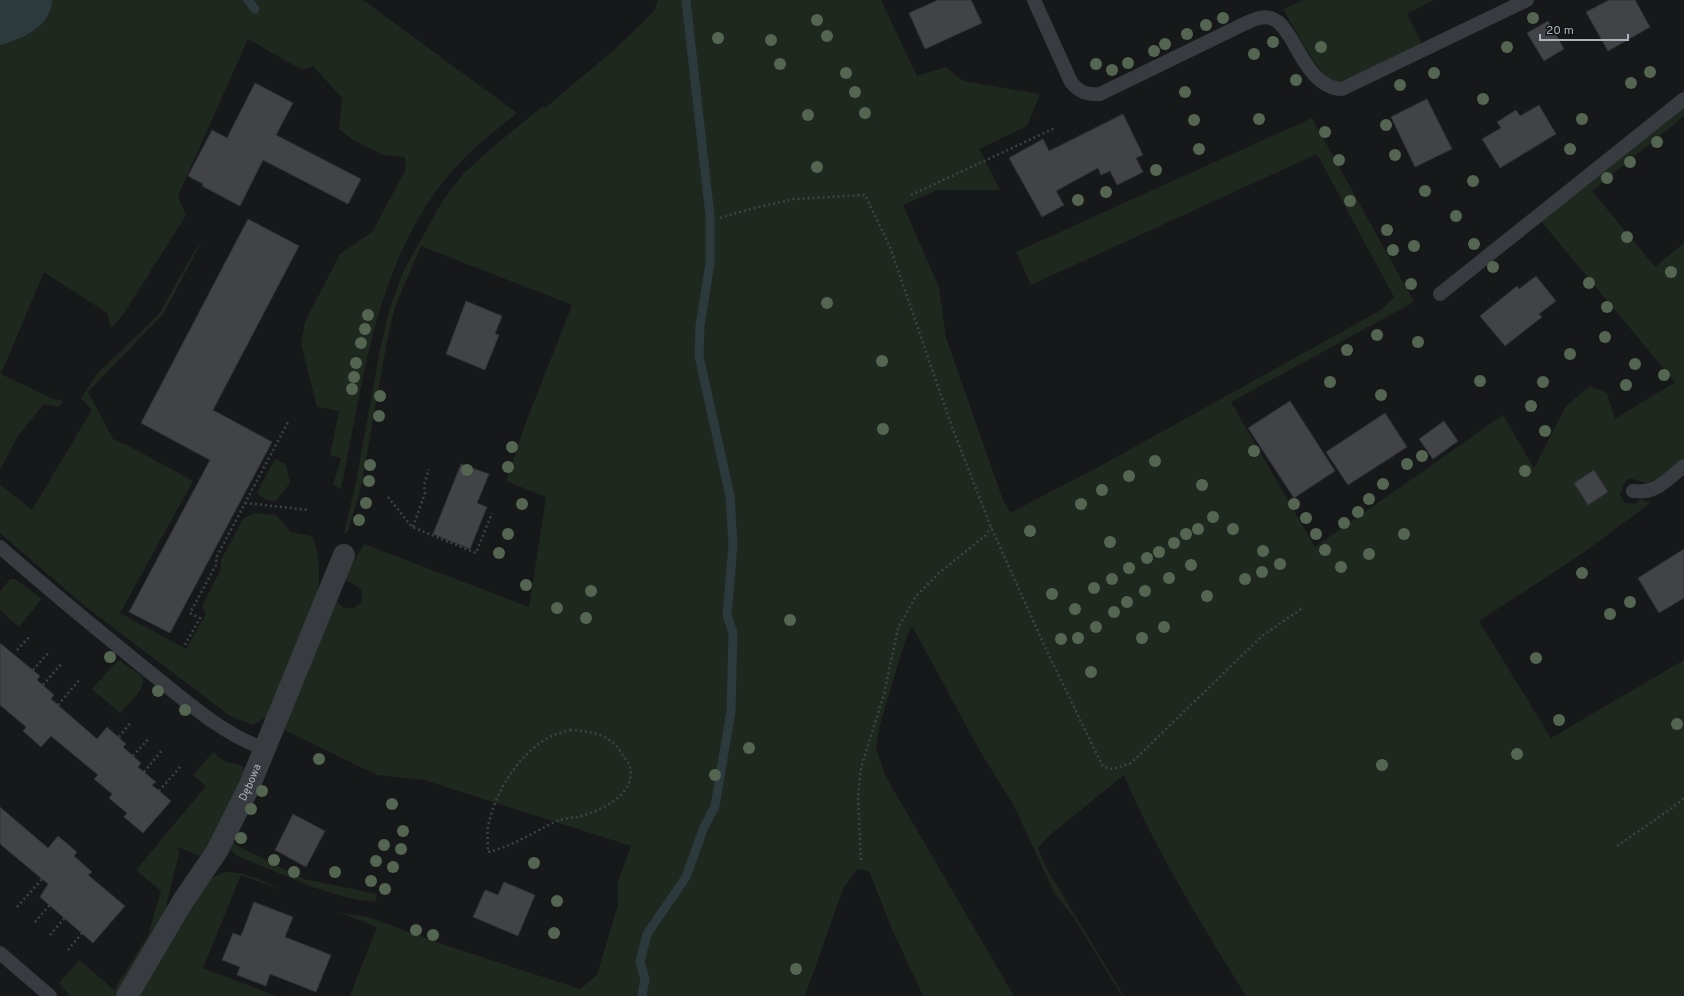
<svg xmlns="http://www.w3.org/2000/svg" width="1684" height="996" viewBox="0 0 1684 996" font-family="Overpass,sans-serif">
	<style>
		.green { fill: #1f281f }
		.water { fill: #2c3a3e }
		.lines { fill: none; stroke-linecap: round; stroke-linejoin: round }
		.stream { stroke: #2c3a3e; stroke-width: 9 }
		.building { fill: #414347; stroke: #313236 }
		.path { stroke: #3e4246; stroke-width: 2.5; stroke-dasharray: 2 3; stroke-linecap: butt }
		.lane { stroke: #383b3f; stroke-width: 14 }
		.street { stroke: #383b3f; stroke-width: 22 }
		.tree { fill: #546652 }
		.labels { text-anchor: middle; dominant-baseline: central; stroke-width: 3.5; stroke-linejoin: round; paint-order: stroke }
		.street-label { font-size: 11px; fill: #a9b2ba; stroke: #121315 }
	</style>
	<rect width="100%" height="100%" fill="#17181a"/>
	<g class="green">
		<path d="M0,0H363L517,113C495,131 472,148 454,169C376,257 364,379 341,489L333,485L341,458L330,455L339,411L317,407L301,344L305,322L340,254L372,232L406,169L405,157L383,155L353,140L339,129L342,98L313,66L302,70L248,39L178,196L186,215L123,315L111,328L107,313L44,272L1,374L53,399L64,401L58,407L44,404L18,436L0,470Z"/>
		<path d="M658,0H881L917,76L946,67L963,81L1040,94L1027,126L979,149L1000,190H937L903,205L939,287L946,338L1003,500L1010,513L1102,465L1381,310L1394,297L1317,154L1031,285L1016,252L1312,118L1414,302L1231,402L1315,547L1503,415L1534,468L1566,406L1590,386L1607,393L1615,419L1675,382L1540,220L1684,107V116L1592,191L1655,267L1684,243V460L1662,477L1647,483L1629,478L1624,484L1620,495L1625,503L1635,504L1640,499L1650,503L1583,553L1479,621L1551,738L1684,660V996H1246C1202,924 1156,852 1124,775L1051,834L1038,848L1047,869L1124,996H1122L1074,918L1055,894L1014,806L980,751L912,626L905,641L879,728L876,748L886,777L1014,996H923L891,927L869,871L857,869L843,889L805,996H350L377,927L338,912L368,917L442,944L580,989L597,975L618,905V881L631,846L424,780L377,775L280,728L334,599L343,607L353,609L362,602L361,589L352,583L343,580L364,544L529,607L546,497L506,481L526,422L572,305L421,246L395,307L387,341L362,483L348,532L344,533L356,482L380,349L390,307L404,270L443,200L464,173L493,147L543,106L545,108L615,49L654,11Z"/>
		<path d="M1304,0H1434L1407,14L1422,44L1344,82C1340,82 1335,83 1332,81C1315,70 1294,27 1283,9Z"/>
		<path d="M202,241L164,313L88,392L113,439L129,446L193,481L120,613L186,649L206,614L202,606L221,569V560L243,519L254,513L276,515L291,532L312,536C321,555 320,582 317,603L269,715L253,725L230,716L86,607L0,533V484L32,510L92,410L81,398L96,375L159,314L192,255Z"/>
		<polygon points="275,459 286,464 290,483 276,501 266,500 257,493"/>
		<polygon points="10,579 15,579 41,598 40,601 19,627 0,610 0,592"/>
		<path d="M117,661H120L142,676C148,688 128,704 120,713L92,689Z"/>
		<polygon points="213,752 224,761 242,766 245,771 208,846 199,856 178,847 179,854 167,902 168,916 122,996 70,996 59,983 79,960 114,990 148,935 161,891 136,870 206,786 193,775"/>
		<path d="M232,839L236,845L304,879L377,894L375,902C324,897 285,874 239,857C231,852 228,848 232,839Z"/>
		<path d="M225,872C246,872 263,881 282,890L241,875L203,968L276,996H137L203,885L215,876Z"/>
	</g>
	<path class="water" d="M0,0H52C52,26 22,39 0,45Z"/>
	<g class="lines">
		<g class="stream">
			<polyline points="248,0 255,9"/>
			<polyline points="642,996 645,979 640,962 647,934 686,877 704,827 715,806 731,711 733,633 727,615 733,545 730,496 699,356 700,326 710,263 710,216 686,0"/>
		</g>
	</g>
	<g class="building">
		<polygon points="938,0 971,0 982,23 925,49 909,13"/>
		<polygon points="1609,0 1635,0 1650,27 1608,51 1586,12"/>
		<polygon points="1548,21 1564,49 1544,61 1527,33"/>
		<polygon points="255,83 293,103 276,135 361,179 348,204 263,160 240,206 202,186 203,184 188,176 212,130 227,138"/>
		<polygon points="1427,99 1452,149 1415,167 1391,117"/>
		<polygon points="1539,105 1556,134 1500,168 1482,139 1501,128 1497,122 1516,110 1520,116"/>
		<polygon points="1123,114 1143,155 1136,158 1143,172 1117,185 1110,171 1101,175 1098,168 1056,191 1064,205 1042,217 1009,158 1043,139 1049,151"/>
		<polygon points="248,219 299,246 213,410 272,442 170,633 129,612 210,460 141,423"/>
		<polygon points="1536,276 1556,301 1539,314 1542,317 1505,346 1480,316 1517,286 1519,289"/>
		<polygon points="466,301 502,316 495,334 499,335 485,370 446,354"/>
		<polygon points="1290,401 1335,471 1294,498 1248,428"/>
		<polygon points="1385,413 1407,447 1348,485 1326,452"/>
		<polygon points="1444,421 1458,441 1433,459 1419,439"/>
		<polygon points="461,464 489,474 477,503 487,507 470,549 433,534"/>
		<polygon points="1594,470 1608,492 1588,505 1574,483"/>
		<polygon points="1684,549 1684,598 1659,613 1638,578"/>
		<polygon points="0,643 40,676 37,680 54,695 51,699 97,739 107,727 126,744 123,747 141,763 138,767 156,782 152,785 171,801 143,833 124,817 127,813 109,798 112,794 94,779 98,775 51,736 41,747 23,731 26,727 0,705"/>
		<polygon points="0,807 48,848 58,836 77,852 74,856 92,872 88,875 125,906 93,943 40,897 48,884 0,844"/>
		<polygon points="293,814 325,831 306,867 275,850"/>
		<polygon points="504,882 535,895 518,936 473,917 485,890 498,895"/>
		<polygon points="254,902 293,917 285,937 331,955 316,992 270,974 266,986 237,975 240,967 222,960 233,933 241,936"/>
	</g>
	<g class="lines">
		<g class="path">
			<polyline points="911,195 1055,128"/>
			<polyline points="720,218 754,208 795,199 865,195 890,247 952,427 991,527 1045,647 1103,767 1113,769 1131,763 1262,636 1304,607"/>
			<polyline points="388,497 412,527 476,553 492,513"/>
			<polyline points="245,503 309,510"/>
			<polyline points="413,527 425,493 424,485 429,469"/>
			<polyline points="185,645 200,618 190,613 216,565 216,558 288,422"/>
			<polyline points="17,650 30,636"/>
			<polyline points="33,670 49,652"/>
			<polyline points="43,685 62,663"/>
			<polyline points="58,705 80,679"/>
			<path d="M570,730C590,731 611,734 622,754C625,758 629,763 630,767C636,796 599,811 578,817C571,818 563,818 557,821C533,832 514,846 488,852C488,844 487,835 488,827C495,792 517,756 549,737C555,734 563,732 570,730Z"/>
			<polyline points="119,737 131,722"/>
			<polyline points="133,756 149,738"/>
			<polyline points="144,772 163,749"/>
			<polyline points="159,791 182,765"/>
			<polyline points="1617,846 1672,808 1684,798"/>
			<polyline points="861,860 858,797 861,768 884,694 898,628 916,596 939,573 986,535 991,527"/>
			<polyline points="17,907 42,879"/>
			<polyline points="35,922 56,898"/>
			<polyline points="50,935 68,914"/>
			<polyline points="68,950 82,933"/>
		</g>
		<g class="lane">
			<path d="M1034,0L1071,82C1079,92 1087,95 1100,94L1246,23C1255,19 1264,15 1273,19C1281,22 1285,30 1290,37C1302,57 1315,88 1342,89L1527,0"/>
			<polyline points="1440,294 1684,99"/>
			<path d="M1633,491C1657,494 1666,480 1684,466"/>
			<path d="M0,547C50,591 100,632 152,674C186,701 222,734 265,749"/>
			<polyline points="0,953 50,996"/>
		</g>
		<path class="street" id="s1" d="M127,996L183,901L217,851L249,787L344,555"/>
	</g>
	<g class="tree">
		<circle cx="1223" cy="18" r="6"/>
		<circle cx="1533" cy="18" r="6"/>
		<circle cx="817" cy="20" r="6"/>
		<circle cx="1206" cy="25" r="6"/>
		<circle cx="1187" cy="34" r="6"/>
		<circle cx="827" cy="36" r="6"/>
		<circle cx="718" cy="38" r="6"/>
		<circle cx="771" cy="40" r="6"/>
		<circle cx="1273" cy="42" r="6"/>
		<circle cx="1165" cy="44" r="6"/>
		<circle cx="1321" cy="47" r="6"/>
		<circle cx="1507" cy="47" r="6"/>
		<circle cx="1154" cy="51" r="6"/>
		<circle cx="1254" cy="54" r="6"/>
		<circle cx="1128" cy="63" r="6"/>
		<circle cx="780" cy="64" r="6"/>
		<circle cx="1096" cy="64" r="6"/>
		<circle cx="1112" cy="70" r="6"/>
		<circle cx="1650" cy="72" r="6"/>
		<circle cx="846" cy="73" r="6"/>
		<circle cx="1434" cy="73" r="6"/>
		<circle cx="1296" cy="80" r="6"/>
		<circle cx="1631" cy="83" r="6"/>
		<circle cx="1400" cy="85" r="6"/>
		<circle cx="855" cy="92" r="6"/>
		<circle cx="1185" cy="92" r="6"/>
		<circle cx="1483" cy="99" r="6"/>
		<circle cx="865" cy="113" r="6"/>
		<circle cx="808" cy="115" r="6"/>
		<circle cx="1259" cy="119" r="6"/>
		<circle cx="1582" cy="119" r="6"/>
		<circle cx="1194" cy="120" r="6"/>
		<circle cx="1386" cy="125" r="6"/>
		<circle cx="1325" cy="132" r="6"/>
		<circle cx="1657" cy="142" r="6"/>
		<circle cx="1199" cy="149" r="6"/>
		<circle cx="1570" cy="149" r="6"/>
		<circle cx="1395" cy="155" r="6"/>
		<circle cx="1339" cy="160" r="6"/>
		<circle cx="1630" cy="162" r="6"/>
		<circle cx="817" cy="167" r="6"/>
		<circle cx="1156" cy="170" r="6"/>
		<circle cx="1607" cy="178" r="6"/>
		<circle cx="1473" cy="181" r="6"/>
		<circle cx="1425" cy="191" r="6"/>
		<circle cx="1106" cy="192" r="6"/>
		<circle cx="1078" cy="200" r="6"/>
		<circle cx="1350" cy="201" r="6"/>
		<circle cx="1456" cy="216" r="6"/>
		<circle cx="1387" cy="230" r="6"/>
		<circle cx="1627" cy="237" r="6"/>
		<circle cx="1474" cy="244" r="6"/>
		<circle cx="1414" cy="246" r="6"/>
		<circle cx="1393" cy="250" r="6"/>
		<circle cx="1493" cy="267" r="6"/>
		<circle cx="1671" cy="272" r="6"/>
		<circle cx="1589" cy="283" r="6"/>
		<circle cx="1411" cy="284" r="6"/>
		<circle cx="827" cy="303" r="6"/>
		<circle cx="1607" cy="307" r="6"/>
		<circle cx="368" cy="315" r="6"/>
		<circle cx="365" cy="329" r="6"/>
		<circle cx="1377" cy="335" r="6"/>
		<circle cx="1605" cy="337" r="6"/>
		<circle cx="1418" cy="342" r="6"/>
		<circle cx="361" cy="343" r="6"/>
		<circle cx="1347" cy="350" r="6"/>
		<circle cx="1570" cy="354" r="6"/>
		<circle cx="882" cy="361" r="6"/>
		<circle cx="356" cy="363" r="6"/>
		<circle cx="1635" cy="364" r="6"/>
		<circle cx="1664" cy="375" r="6"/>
		<circle cx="354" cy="377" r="6"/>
		<circle cx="1480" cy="381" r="6"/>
		<circle cx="1330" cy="382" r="6"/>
		<circle cx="1543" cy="382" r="6"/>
		<circle cx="1626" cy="385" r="6"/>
		<circle cx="352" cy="389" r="6"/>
		<circle cx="1381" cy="395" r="6"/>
		<circle cx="380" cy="396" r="6"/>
		<circle cx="1531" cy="406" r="6"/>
		<circle cx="379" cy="416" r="6"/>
		<circle cx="883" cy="429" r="6"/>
		<circle cx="1545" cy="431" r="6"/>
		<circle cx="512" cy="447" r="6"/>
		<circle cx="1254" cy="451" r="6"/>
		<circle cx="1422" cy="456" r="6"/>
		<circle cx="1155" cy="461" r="6"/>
		<circle cx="1407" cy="464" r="6"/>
		<circle cx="370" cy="465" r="6"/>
		<circle cx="508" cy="467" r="6"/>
		<circle cx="467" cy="470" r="6"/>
		<circle cx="1525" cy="471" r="6"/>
		<circle cx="1129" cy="476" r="6"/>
		<circle cx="369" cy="481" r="6"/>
		<circle cx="1383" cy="484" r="6"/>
		<circle cx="1202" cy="485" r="6"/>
		<circle cx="1102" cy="490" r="6"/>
		<circle cx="1369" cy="499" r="6"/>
		<circle cx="366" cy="503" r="6"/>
		<circle cx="522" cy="504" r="6"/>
		<circle cx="1081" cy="504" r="6"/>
		<circle cx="1294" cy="504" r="6"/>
		<circle cx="1358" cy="512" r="6"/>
		<circle cx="1213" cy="517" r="6"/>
		<circle cx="1306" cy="518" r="6"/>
		<circle cx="359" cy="520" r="6"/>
		<circle cx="1344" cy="523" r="6"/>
		<circle cx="1198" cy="529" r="6"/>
		<circle cx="1233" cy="529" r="6"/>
		<circle cx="1030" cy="531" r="6"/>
		<circle cx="508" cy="534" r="6"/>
		<circle cx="1186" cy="534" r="6"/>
		<circle cx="1316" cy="534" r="6"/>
		<circle cx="1404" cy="534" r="6"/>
		<circle cx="1110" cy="542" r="6"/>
		<circle cx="1174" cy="543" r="6"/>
		<circle cx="1325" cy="550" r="6"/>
		<circle cx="1263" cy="551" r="6"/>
		<circle cx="1159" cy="552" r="6"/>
		<circle cx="499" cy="553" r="6"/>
		<circle cx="1369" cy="554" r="6"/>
		<circle cx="1147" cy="558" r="6"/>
		<circle cx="1280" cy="564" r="6"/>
		<circle cx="1191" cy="565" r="6"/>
		<circle cx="1341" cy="567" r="6"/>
		<circle cx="1129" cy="568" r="6"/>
		<circle cx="1262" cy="572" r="6"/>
		<circle cx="1582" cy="573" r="6"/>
		<circle cx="1169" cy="578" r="6"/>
		<circle cx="1112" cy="579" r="6"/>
		<circle cx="1245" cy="579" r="6"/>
		<circle cx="526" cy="585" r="6"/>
		<circle cx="1094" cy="588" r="6"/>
		<circle cx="591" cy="591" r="6"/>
		<circle cx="1145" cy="591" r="6"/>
		<circle cx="1052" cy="594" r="6"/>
		<circle cx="1207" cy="596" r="6"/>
		<circle cx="1127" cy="602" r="6"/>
		<circle cx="1630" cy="602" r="6"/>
		<circle cx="557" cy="608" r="6"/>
		<circle cx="1075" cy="609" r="6"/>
		<circle cx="1114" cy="612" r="6"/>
		<circle cx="1610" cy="614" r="6"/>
		<circle cx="586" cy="618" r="6"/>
		<circle cx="790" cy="620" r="6"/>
		<circle cx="1096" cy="627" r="6"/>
		<circle cx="1164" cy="627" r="6"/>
		<circle cx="1078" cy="638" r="6"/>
		<circle cx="1142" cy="638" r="6"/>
		<circle cx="1061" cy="639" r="6"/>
		<circle cx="110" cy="657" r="6"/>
		<circle cx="1536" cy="658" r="6"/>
		<circle cx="1091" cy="672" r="6"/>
		<circle cx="158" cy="691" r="6"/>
		<circle cx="185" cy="710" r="6"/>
		<circle cx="1559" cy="720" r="6"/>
		<circle cx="1677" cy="724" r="6"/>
		<circle cx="749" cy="748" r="6"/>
		<circle cx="1517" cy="754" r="6"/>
		<circle cx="319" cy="759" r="6"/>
		<circle cx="1382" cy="765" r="6"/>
		<circle cx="715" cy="775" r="6"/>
		<circle cx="262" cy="791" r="6"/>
		<circle cx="392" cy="804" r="6"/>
		<circle cx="251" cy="809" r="6"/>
		<circle cx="403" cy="831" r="6"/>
		<circle cx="241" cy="838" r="6"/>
		<circle cx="384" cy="845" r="6"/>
		<circle cx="401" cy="849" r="6"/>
		<circle cx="274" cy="860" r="6"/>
		<circle cx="376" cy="861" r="6"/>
		<circle cx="534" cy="863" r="6"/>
		<circle cx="393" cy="867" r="6"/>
		<circle cx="294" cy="872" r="6"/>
		<circle cx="335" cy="872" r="6"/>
		<circle cx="371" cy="881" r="6"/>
		<circle cx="385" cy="889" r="6"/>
		<circle cx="557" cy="901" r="6"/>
		<circle cx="416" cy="930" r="6"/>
		<circle cx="554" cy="933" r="6"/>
		<circle cx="433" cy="935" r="6"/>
		<circle cx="796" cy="969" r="6"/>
	</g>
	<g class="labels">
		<g class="street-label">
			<text stroke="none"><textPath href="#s1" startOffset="247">Dębowa</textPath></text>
		</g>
	</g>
	<path d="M1540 34v6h88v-6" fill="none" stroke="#a9b2ba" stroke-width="2"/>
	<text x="1546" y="34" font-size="12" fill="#a9b2ba" stroke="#121315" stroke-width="3" paint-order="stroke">20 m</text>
</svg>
